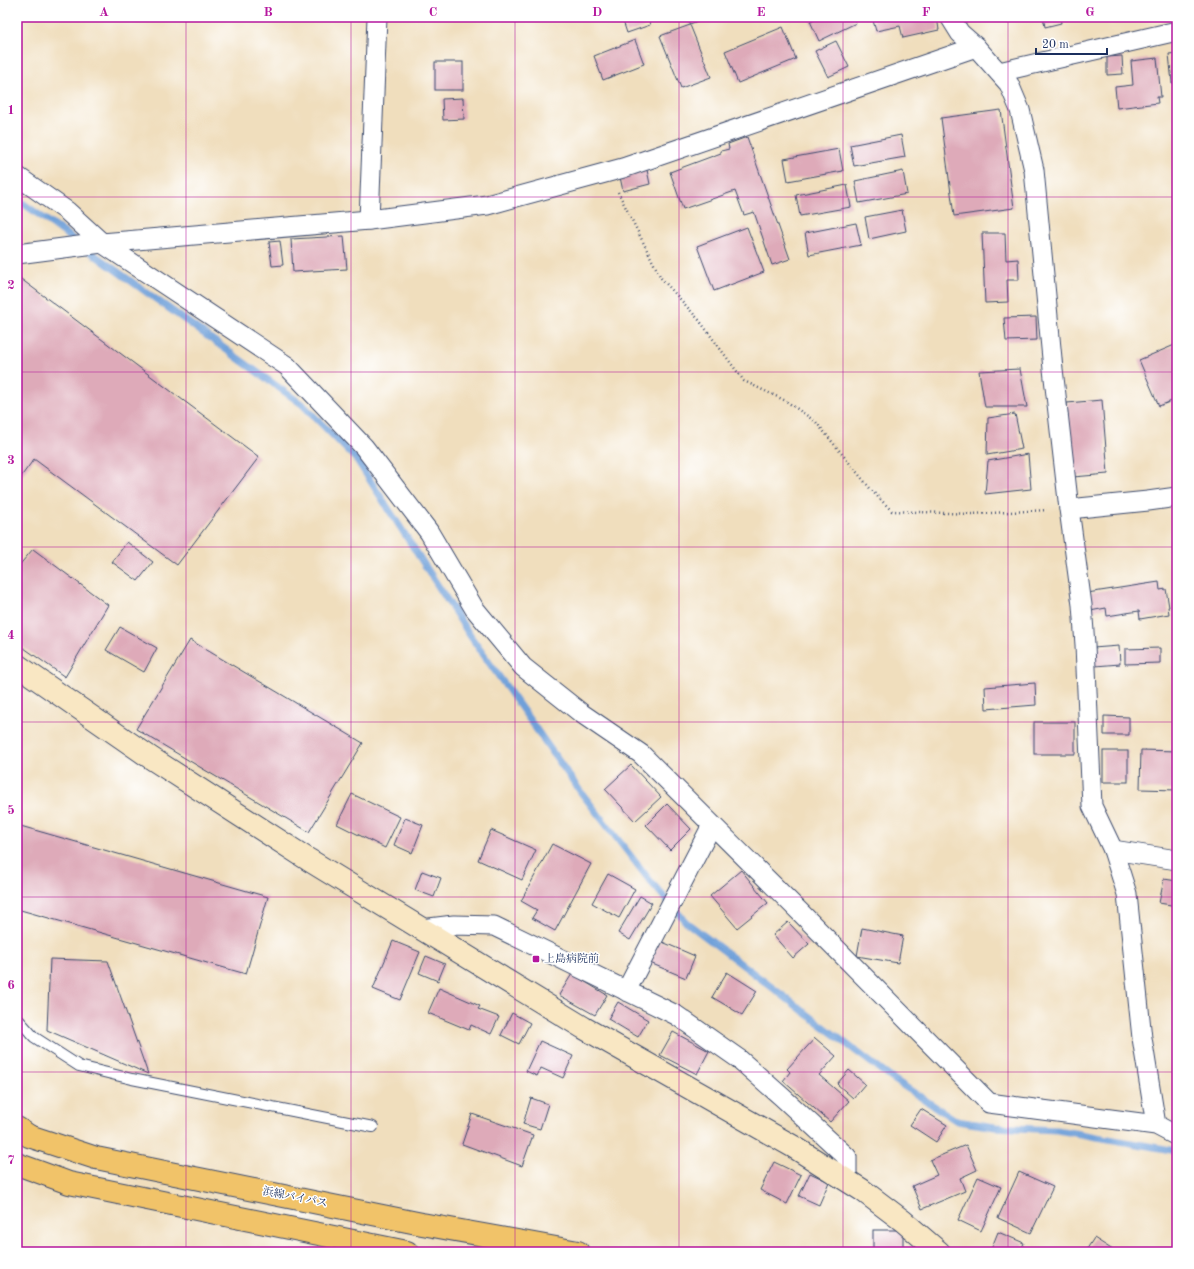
<svg xmlns="http://www.w3.org/2000/svg" width="1194" height="1269" viewBox="0 0 1194 1269" font-family="'Old Standard TT','Noto Serif JP',serif">
	<style>
		.lines { fill: none; stroke-linecap: round; stroke-linejoin: round }
		.stream { stroke: #6fa0d9; stroke-width: 7 }
		.building { fill: #deaab9 }
		.lane-casing { stroke: #3b496c; stroke-width: 12 }
		.street-casing { stroke: #3b496c; stroke-width: 21 }
		.secondary-casing { stroke: #3b496c; stroke-width: 24 }
		.highway-casing { stroke: #3b496c; stroke-width: 24 }
		.path { stroke: #3b496c; stroke-width: 2.5; stroke-dasharray: 1 3; stroke-linecap: butt }
		.lane { stroke: #fff; stroke-width: 10 }
		.street { stroke: #fff; stroke-width: 19 }
		.secondary { stroke: #f9e7c3; stroke-width: 22 }
		.highway { stroke: #f1c369; stroke-width: 22 }
		.grid { fill: none; stroke: #b5179e; stroke-width: 1; stroke-opacity: 0.55 }
		.poi-dot { fill: #b5179e; stroke: #fff; stroke-width: 1.5 }
		.labels { text-anchor: middle; dominant-baseline: central; stroke-width: 3; stroke-linejoin: round; paint-order: stroke }
		.poi-label { font-size: 11px; fill: #1b2f5e; stroke: #fff; text-anchor: start }
		.street-label { font-size: 11px; fill: #1b2f5e; stroke: #fff }
		.neatline { fill: none; stroke: #b5179e; stroke-width: 1.5 }
		.grid-label { font-size: 13px; text-anchor: middle; font-weight: bold; fill: #b5179e }
	</style>
	<rect width="100%" height="100%" fill="#fff"/>
	<filter id="ink" filterUnits="userSpaceOnUse"><feTurbulence type="fractalNoise" baseFrequency=".025" numOctaves="2"/><feDisplacementMap in="SourceGraphic" scale="8" xChannelSelector="R" yChannelSelector="G"/><feConvolveMatrix kernelMatrix="1 2 1 2 8 2 1 2 1" color-interpolation-filters="sRGB"/></filter>
	<filter id="wash" filterUnits="userSpaceOnUse"><feTurbulence type="fractalNoise" baseFrequency=".012" numOctaves="4" result="noise"/><feDisplacementMap in="SourceGraphic" scale="16" xChannelSelector="R" yChannelSelector="G"/><feGaussianBlur stdDeviation="0.9" result="paint"/><feColorMatrix in="noise" values="0 0 0 0 0 0 0 0 0 0 0 0 0 0 0 0 0 1.4 0 .05"/><feComposite in="paint" operator="in"/></filter>
	<g filter="url(#wash)">
		<rect width="100%" height="100%" fill="#f0debd"/>
		<g class="lines">
			<g class="stream">
				<polyline points="17,199 77,242"/>
				<polyline points="85,248 303,405 357,460 471,637 580,791 651,882 686,922 890,1077 957,1121 995,1127 1057,1130 1177,1151"/>
			</g>
		</g>
		<g id="blocks">
			<g class="building">
				<polygon points="634,17 648,17 650,25 627,33 623,21"/>
				<polygon points="686,17 701,17 702,19 690,24"/>
				<polygon points="819,17 853,17 856,23 819,41 810,21"/>
				<polygon points="872,17 937,17 939,30 903,38 900,26 876,31"/>
				<polygon points="1043,17 1060,17 1061,23 1045,27"/>
				<polygon points="690,25 711,77 681,88 660,36"/>
				<polygon points="783,27 796,59 738,83 725,51"/>
				<polygon points="635,40 644,64 603,80 594,56"/>
				<polygon points="836,41 849,67 828,77 815,51"/>
				<polygon points="1177,53 1177,82 1172,83 1169,54"/>
				<polygon points="1122,56 1123,74 1107,75 1107,57"/>
				<polygon points="1157,58 1161,97 1157,97 1158,103 1117,108 1115,87 1133,85 1131,61"/>
				<rect x="435" y="62" width="28" height="28"/>
				<polygon points="463,98 464,119 443,120 442,99"/>
				<polygon points="1001,110 1014,208 954,216 941,118"/>
				<polygon points="901,135 905,157 854,166 850,145"/>
				<polygon points="747,137 790,259 772,265 754,212 744,215 735,191 683,209 670,172 721,153 721,151 729,149 728,144"/>
				<polygon points="839,149 843,171 788,181 784,159"/>
				<polygon points="647,170 650,184 623,191 620,177"/>
				<polygon points="903,171 907,194 859,203 855,181"/>
				<polygon points="847,185 851,207 800,216 796,195"/>
				<polygon points="902,210 906,231 869,239 865,217"/>
				<polygon points="856,223 861,245 809,255 805,233"/>
				<polygon points="747,227 764,272 714,291 697,246"/>
				<polygon points="982,233 1005,233 1006,260 1018,259 1019,280 1007,280 1008,302 985,303"/>
				<polygon points="344,236 347,269 293,272 291,239"/>
				<polygon points="280,241 283,265 272,266 269,242"/>
				<polygon points="17,276 259,457 177,565 34,459 17,482"/>
				<polygon points="1036,317 1037,340 1006,341 1004,318"/>
				<polygon points="1177,344 1177,399 1159,406 1139,360"/>
				<polygon points="1020,369 1027,407 985,407 979,371"/>
				<polygon points="1102,400 1108,474 1073,477 1067,403"/>
				<polygon points="1015,414 1022,449 987,455 988,418"/>
				<polygon points="1028,454 1031,489 985,494 988,461"/>
				<polygon points="127,542 153,562 138,581 112,562"/>
				<polygon points="33,549 108,605 65,677 17,643 17,568"/>
				<polygon points="1159,582 1160,590 1166,589 1169,607 1168,607 1169,614 1140,619 1139,611 1107,616 1106,608 1090,611 1087,593"/>
				<polygon points="120,627 157,648 144,672 106,650"/>
				<polygon points="190,640 363,743 309,832 136,729"/>
				<polygon points="1119,646 1120,664 1095,666 1093,648"/>
				<polygon points="1160,648 1160,663 1125,664 1125,649"/>
				<polygon points="1035,683 1036,705 986,709 985,687"/>
				<polygon points="1104,716 1129,717 1129,735 1104,735"/>
				<rect x="1034" y="722" width="41" height="32"/>
				<polygon points="1141,750 1177,751 1177,790 1140,789"/>
				<rect x="1103" y="751" width="25" height="31"/>
				<polygon points="631,765 661,797 635,821 605,789"/>
				<polygon points="352,794 400,817 385,848 337,824"/>
				<polygon points="667,804 691,829 670,850 646,825"/>
				<polygon points="405,818 423,825 412,853 394,845"/>
				<polygon points="17,825 268,897 246,974 17,909"/>
				<polygon points="491,830 536,850 522,880 478,860"/>
				<polygon points="552,844 591,864 555,931 532,918 537,910 521,901"/>
				<polygon points="741,870 768,903 737,928 710,896"/>
				<polygon points="422,871 441,878 434,897 415,890"/>
				<polygon points="608,874 635,889 619,918 592,903"/>
				<polygon points="1164,879 1177,881 1177,906 1159,903"/>
				<polygon points="640,896 652,903 630,940 618,933"/>
				<polygon points="788,922 809,944 793,958 773,935"/>
				<polygon points="862,928 903,936 898,963 857,956"/>
				<polygon points="393,941 420,952 400,1000 373,989"/>
				<polygon points="660,941 695,956 686,978 650,963"/>
				<polygon points="426,956 445,964 438,981 419,973"/>
				<polygon points="50,959 108,961 148,1074 47,1030"/>
				<polygon points="727,972 757,991 742,1015 712,997"/>
				<polygon points="572,974 607,995 595,1015 559,995"/>
				<polygon points="439,988 480,1006 478,1009 499,1017 491,1034 471,1025 469,1030 428,1013"/>
				<polygon points="618,1002 648,1020 638,1037 608,1019"/>
				<polygon points="512,1013 530,1023 519,1044 501,1035"/>
				<polygon points="673,1032 709,1051 697,1074 660,1055"/>
				<polygon points="815,1038 836,1056 819,1075 849,1101 830,1122 783,1081 790,1072 787,1069"/>
				<polygon points="540,1041 573,1056 563,1078 541,1068 537,1076 526,1071"/>
				<polygon points="849,1070 865,1084 853,1098 837,1084"/>
				<polygon points="531,1098 548,1104 540,1129 523,1124"/>
				<polygon points="921,1109 947,1125 936,1142 910,1125"/>
				<polygon points="472,1114 533,1135 522,1166 462,1144"/>
				<polygon points="966,1145 977,1170 960,1178 965,1191 922,1209 912,1186 937,1175 930,1160"/>
				<polygon points="774,1162 801,1175 787,1204 760,1190"/>
				<polygon points="1019,1172 1053,1187 1031,1233 998,1218"/>
				<polygon points="810,1173 829,1182 819,1205 799,1196"/>
				<polygon points="978,1177 1001,1187 981,1231 958,1220"/>
				<rect x="873" y="1230" width="30" height="22"/>
				<polygon points="998,1232 1024,1243 1020,1252 990,1252"/>
				<polygon points="1094,1238 1116,1252 1085,1252"/>
			</g>
		</g>
	</g>
	<g filter="url(#ink)">
		<use href="#blocks" fill-opacity="0" stroke="#3b496c" stroke-width="1"/>
		<g class="lines">
			<g class="lane-casing">
				<polyline id="lane" points="17,1018 34,1037 79,1066 132,1079 373,1127"/>
			</g>
			<g class="street-casing">
				<g id="street">
					<polyline points="950,17 960,33 976,47 1009,84 1020,110 1034,170 1053,369 1069,509 1082,605 1085,645 1092,806 1113,850 1127,894 1142,1038 1156,1125"/>
					<polyline points="999,72 1177,31"/>
					<polyline points="17,176 67,211 102,243 287,366 364,447 429,532 474,608 523,667 581,713 641,754 802,914 989,1103 1156,1125 1177,1136"/>
					<polyline points="369,220 377,17"/>
					<polyline points="17,254 102,243 369,220 487,205 623,168 976,47"/>
					<polyline points="1069,509 1148,501 1177,497"/>
					<polyline points="1113,850 1177,860"/>
					<polyline points="421,929 454,925 494,926 676,1015 739,1059 782,1097 847,1157 847,1181"/>
					<polyline points="626,991 712,825"/>
				</g>
			</g>
			<g class="secondary-casing">
				<polyline id="secondary" points="17,665 151,758 309,860 584,1028 794,1147 862,1190 903,1221 939,1252"/>
			</g>
			<g class="highway-casing">
				<g id="highway">
					<polyline points="17,1128 29,1136 96,1158 422,1224 578,1252"/>
					<polyline points="17,1164 69,1183 407,1252"/>
				</g>
			</g>
			<polyline class="path" points="618,192 661,278 699,320 744,381 786,401 816,422 873,492 892,511 972,514 1047,510"/>
			<use href="#lane" class="lane"/>
			<use href="#street" class="street"/>
			<use href="#secondary" class="secondary"/>
			<use href="#highway" class="highway"/>
		</g>
	</g>
	<path class="grid" d="M186,17V1252M351,17V1252M515,17V1252M679,17V1252M843,17V1252M1008,17V1252M17,197H1177M17,372H1177M17,547H1177M17,722H1177M17,897H1177M17,1072H1177"/>
	<rect class="poi-dot" x="532" y="955" width="8" height="8" rx="2"/>
	<g class="labels">
		<g class="poi-label">
			<text x="544" y="959">上島病院前</text>
		</g>
		<g class="street-label">
			<text transform="translate(295 1198) rotate(11)">浜線バイパス</text>
		</g>
	</g>
	<rect width="1194" height="1269" fill="none" stroke="#fff" stroke-width="44"/>
	<path d="M1036 48v6h71v-6" fill="none" stroke="#1b2f5e" stroke-width="2"/>
	<text x="1042" y="48" font-size="12" fill="#1b2f5e" stroke="#ffffff" stroke-width="3" paint-order="stroke">20 m</text>
	<rect x="22" y="22" width="1150" height="1225" class="neatline"/>
	<g class="grid-label">
		<text x="104" y="16">A</text>
		<text x="268" y="16">B</text>
		<text x="433" y="16">C</text>
		<text x="597" y="16">D</text>
		<text x="761" y="16">E</text>
		<text x="926" y="16">F</text>
		<text x="1090" y="16">G</text>
		<text x="11" y="114">1</text>
		<text x="11" y="289">2</text>
		<text x="11" y="464">3</text>
		<text x="11" y="639">4</text>
		<text x="11" y="814">5</text>
		<text x="11" y="989">6</text>
		<text x="11" y="1164">7</text>
	</g>
</svg>
